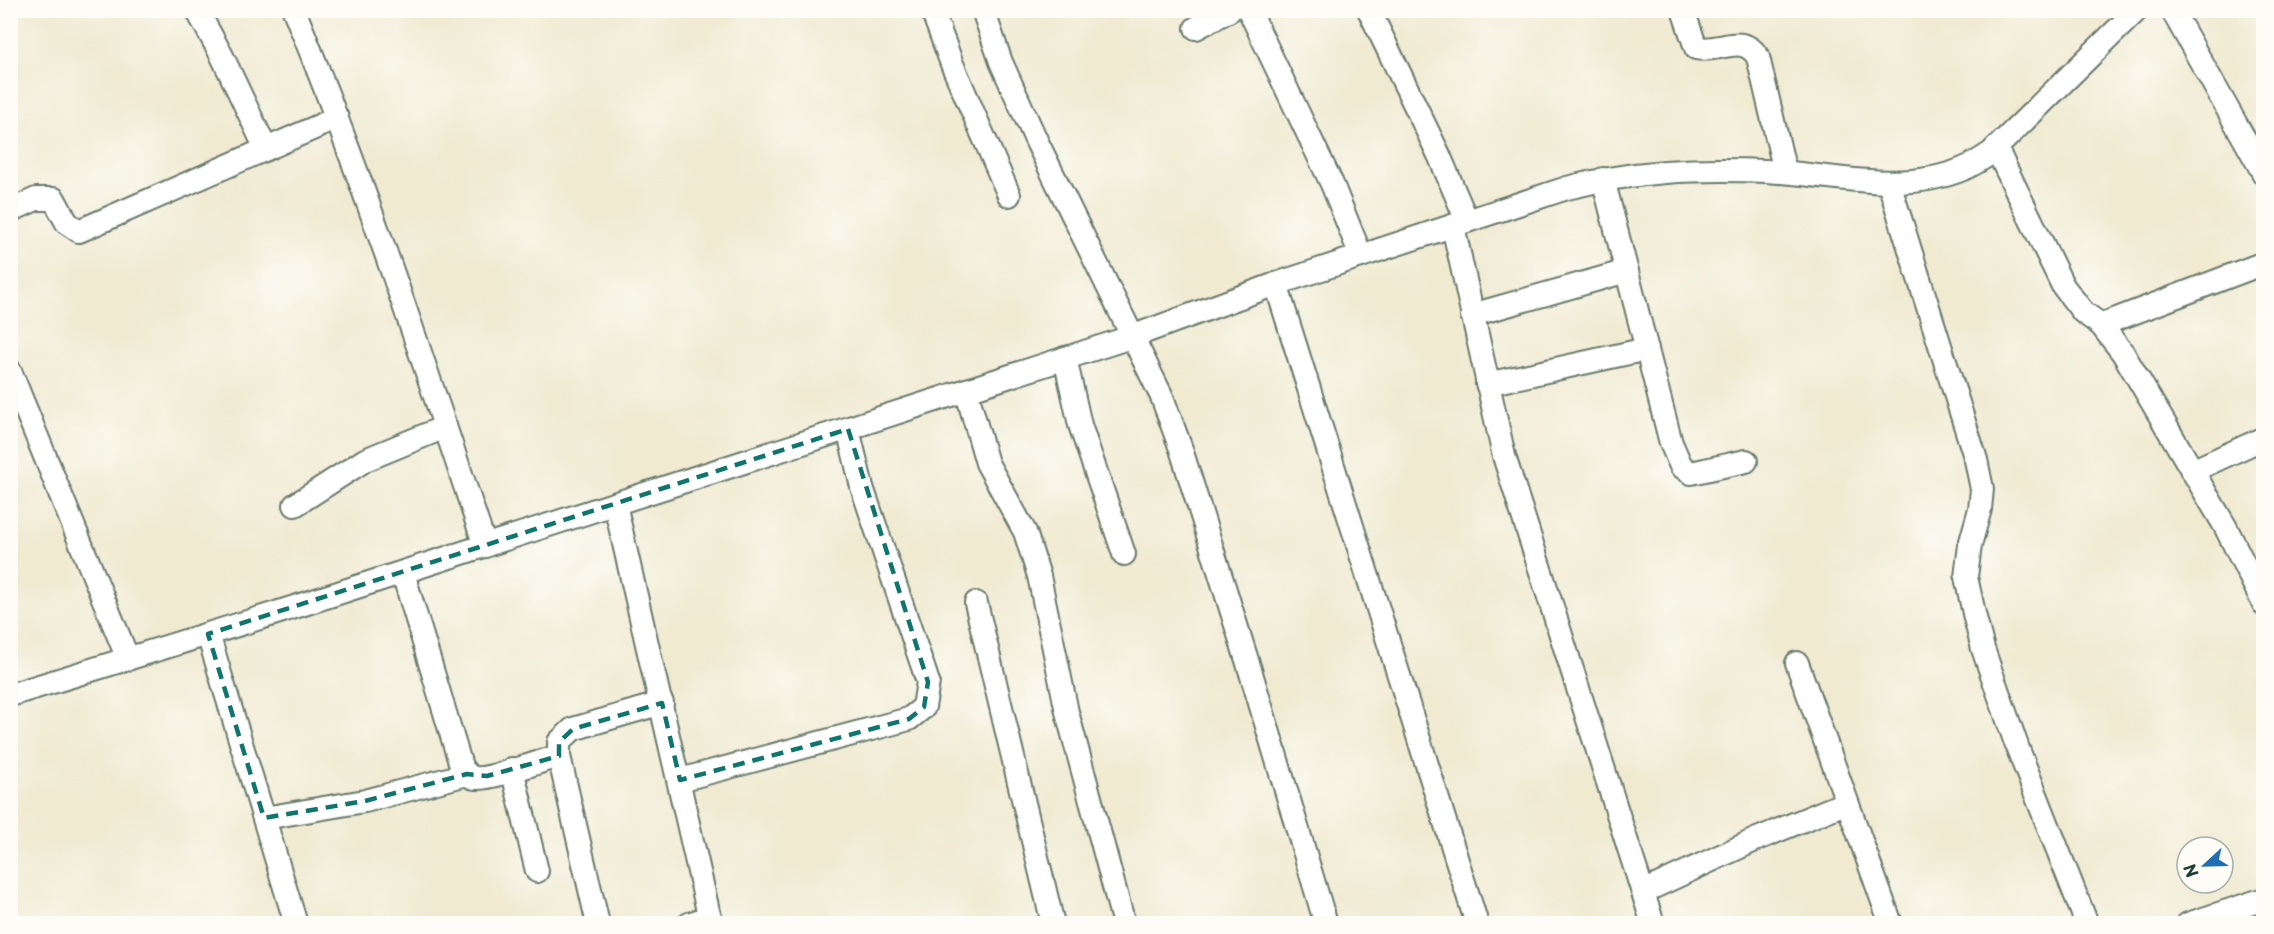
<svg xmlns="http://www.w3.org/2000/svg" width="2274" height="934" viewBox="0 0 2274 934" font-family="'Playpen Sans',sans-serif">
	<style>
		.lines { fill: none; stroke-linecap: round; stroke-linejoin: round }
		.minor-casing { stroke: #687a6b; stroke-width: 26 }
		.minor { stroke: #fff; stroke-width: 22 }
		.marked { fill: none; stroke: #0f766e; stroke-width: 4.5; stroke-dasharray: 12 8; stroke-linejoin: round }
	</style>
	<rect width="100%" height="100%" fill="#fdfcf7"/>
	<filter id="ink" filterUnits="userSpaceOnUse"><feTurbulence type="fractalNoise" baseFrequency=".0167" numOctaves="2"/><feDisplacementMap in="SourceGraphic" scale="12" xChannelSelector="R" yChannelSelector="G"/><feConvolveMatrix kernelMatrix="1 2 1 2 8 2 1 2 1" color-interpolation-filters="sRGB"/></filter>
	<filter id="wash" filterUnits="userSpaceOnUse"><feTurbulence type="fractalNoise" baseFrequency=".008" numOctaves="4" result="noise"/><feDisplacementMap in="SourceGraphic" scale="24" xChannelSelector="R" yChannelSelector="G"/><feGaussianBlur stdDeviation="1.35" result="paint"/><feColorMatrix in="noise" values="0 0 0 0 0 0 0 0 0 0 0 0 0 0 0 0 0 1.4 0 .05"/><feComposite in="paint" operator="in"/></filter>
	<g filter="url(#wash)">
		<rect width="100%" height="100%" fill="#f0ead1"/>
	</g>
	<g filter="url(#ink)">
		<g class="lines">
			<g class="minor-casing">
				<g id="minor">
					<polyline points="197,10 222,56 266,149"/>
					<path d="M294,10C366,186 425,366 485,546"/>
					<polyline points="932,10 952,64 1009,195"/>
					<polyline points="983,10 1001,62 1037,142 1162,397 1181,449 1251,673 1326,924"/>
					<polyline points="1249,10 1332,184 1361,256"/>
					<polyline points="1369,10 1439,155 1467,221"/>
					<path d="M1683,10L1696,48C1721,53 1742,32 1758,57L1785,172"/>
					<polyline points="2172,10 2264,174"/>
					<polyline points="1196,28 1230,10"/>
					<polyline points="1996,148 2063,286 2083,312 2101,325 2123,353 2225,526 2264,604"/>
					<polyline points="1603,179 1671,443 1681,466 1691,473 1746,461"/>
					<polyline points="1889,183 1976,460 1982,489 1980,509 1970,545 1966,577 1975,618 1983,649 2018,749 2087,924"/>
					<polyline points="10,211 36,199 54,199 67,223 79,231 337,118"/>
					<polyline points="1453,226 1504,456 1653,924"/>
					<polyline points="1276,284 1477,924"/>
					<polyline points="1472,315 1627,271"/>
					<polyline points="2101,325 2264,263"/>
					<polyline points="1065,358 1080,425 1124,554"/>
					<polyline points="10,371 128,659"/>
					<polyline points="1487,384 1647,349"/>
					<polyline points="966,390 987,463 1025,532 1039,576 1067,712 1124,924"/>
					<polyline points="2192,471 2264,438"/>
					<polyline points="615,504 711,924"/>
					<polyline points="295,505 365,460 445,427"/>
					<path d="M403,573L461,766C464,771 468,777 475,778C490,780 541,761 559,756"/>
					<polyline points="976,603 1053,924"/>
					<polyline points="208,634 296,924"/>
					<polyline points="1797,663 1891,924"/>
					<path d="M10,695L273,614L1131,337L1276,284L1567,188C1633,171 1697,168 1765,171C1830,174 1901,195 1963,169C1973,165 1982,159 1991,153L2137,10"/>
					<polyline points="512,769 537,871"/>
					<polyline points="680,780 909,719 924,707 928,682 862,487 848,429"/>
					<polyline points="264,818 365,801 467,774"/>
					<polyline points="1643,892 1755,840 1845,803"/>
					<polyline points="598,924 559,756 559,742 573,729 662,703"/>
					<polyline points="689,924 710,917"/>
					<polyline points="2188,924 2264,899"/>
				</g>
			</g>
			<use href="#minor" class="minor"/>
		</g>
	</g>
	<path class="marked" d="M848,429L928,682L924,707L909,719L680,780L662,703L573,729L559,742V756L487,776L467,774L365,801L264,818L208,634Z"/>
	<rect width="2274" height="934" fill="none" stroke="#fdfcf7" stroke-width="36"/>
	<g transform="translate(2205 865) rotate(248)"><circle r="28" fill="#fdfcf7" stroke="#a4b0a9" stroke-width="1.5"/>
	<path d="M0-4.5L10 22L0 15L-10 22Z" fill="#1f6fb2"/>
	<text y="-9" font-size="16" font-weight="bold" text-anchor="middle" fill="#1f3d34">N</text>
	</g>
</svg>
